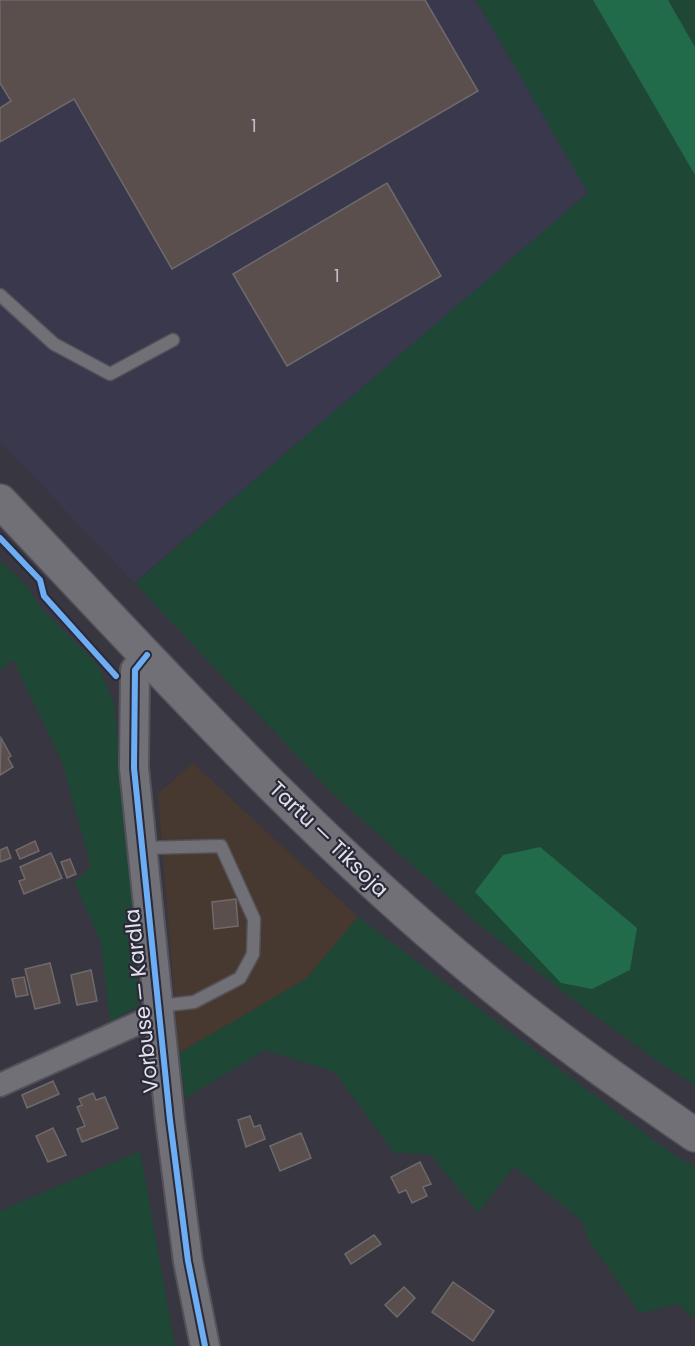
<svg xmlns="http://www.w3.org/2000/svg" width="695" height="1346" viewBox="0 0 695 1346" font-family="Poppins,sans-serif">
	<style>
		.commercial { fill: #483930 }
		.built { fill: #3a384c }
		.green { fill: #1f4735 }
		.forest { fill: #216a4a }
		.building { fill: #5b4f4e; stroke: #6e6a6c; stroke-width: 1.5 }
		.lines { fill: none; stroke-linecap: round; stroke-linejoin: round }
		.service-casing { stroke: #53525a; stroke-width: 15 }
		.minor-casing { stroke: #53525a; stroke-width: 26 }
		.tertiary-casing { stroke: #53525a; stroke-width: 32 }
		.secondary-casing { stroke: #53525a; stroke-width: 36 }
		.service { stroke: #707076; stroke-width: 12 }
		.minor { stroke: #707076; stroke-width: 22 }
		.tertiary { stroke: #707076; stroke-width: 28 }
		.secondary { stroke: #707076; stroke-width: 33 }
		.cycleway-casing { stroke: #2a2938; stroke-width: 10 }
		.cycleway { stroke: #6dadf4; stroke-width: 6 }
		.labels { text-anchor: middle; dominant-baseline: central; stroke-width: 4.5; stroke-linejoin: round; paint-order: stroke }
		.number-label { font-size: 18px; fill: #c0bcc4 }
		.street-label { font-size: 21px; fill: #e2e1eb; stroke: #2a2938 }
	</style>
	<rect width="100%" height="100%" fill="#383640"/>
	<polygon class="commercial" points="193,763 358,917 306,979 179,1053 158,794"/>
	<polygon class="built" points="0,0 476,0 589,193 134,583 0,441"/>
	<g class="green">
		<polygon points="476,0 593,0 695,175 695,1085 660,1063 563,992 475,921 331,792 135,583 588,193"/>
		<polygon points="668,0 695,0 695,47"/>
		<polygon points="0,561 24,583 42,609 98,665 114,703 134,915 139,1005 110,1022 101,943 75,883 91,866 61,759 13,660 0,670"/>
		<polygon points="358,917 671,1153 695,1167 695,1319 678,1304 640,1313 587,1238 583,1222 514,1166 478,1213 430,1154 394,1153 335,1072 265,1050 185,1098 179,1053 306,979"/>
		<polygon points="140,1151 175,1346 0,1346 0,1211"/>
	</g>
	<g class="forest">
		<polygon points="593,0 668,0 695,47 695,175"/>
		<polygon points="540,847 637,928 630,970 592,989 561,983 475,892 503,855"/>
	</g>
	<g class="building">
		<polygon points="0,0 425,0 478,91 172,269 74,99 0,142 0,108 11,101 0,83"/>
		<polygon points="387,183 441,276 287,366 233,274"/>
		<polygon points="1,738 11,756 8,758 13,767 0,775"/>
		<polygon points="35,841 39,851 20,859 16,850"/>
		<polygon points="7,847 11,858 0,862 0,850"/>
		<polygon points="51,853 62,878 24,894 19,881 25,879 20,867"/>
		<polygon points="70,859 76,874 67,878 61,862"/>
		<polygon points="236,899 238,926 214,929 212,902"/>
		<polygon points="50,963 60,1003 35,1009 25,969"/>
		<polygon points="91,970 97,1001 77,1005 71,975"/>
		<polygon points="24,977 28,995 16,997 12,979"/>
		<polygon points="53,1081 59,1094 27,1108 22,1095"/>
		<polygon points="93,1093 96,1100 105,1097 118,1128 82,1142 77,1129 85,1126 77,1107 82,1105 79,1099"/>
		<polygon points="250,1116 254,1127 260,1125 265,1139 246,1147 238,1120"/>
		<polygon points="53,1128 66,1155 48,1162 36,1136"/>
		<polygon points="301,1133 311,1158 280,1171 270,1146"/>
		<polygon points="420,1162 431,1184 423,1187 427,1196 412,1203 406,1190 399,1193 391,1177"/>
		<polygon points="374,1235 381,1244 351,1264 345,1254"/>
		<polygon points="453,1282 494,1311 473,1341 432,1312"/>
		<polygon points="404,1287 415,1298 397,1317 385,1305"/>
	</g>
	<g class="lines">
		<g class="service-casing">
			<g id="service">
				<polyline points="0,295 54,344 110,374 173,340"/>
				<polyline points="143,848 221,846 254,919 253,954 240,978 194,1002 159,1006"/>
			</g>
		</g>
		<g class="minor-casing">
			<polyline id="minor" points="0,1085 159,1014"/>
		</g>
		<g class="tertiary-casing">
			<polyline id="tertiary" points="147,655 135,670 134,768 170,1120 188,1261 205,1346"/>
		</g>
		<g class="secondary-casing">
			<path id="secondary" d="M0,501C154,663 305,832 478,974C547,1032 621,1084 695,1135"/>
		</g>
		<use href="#service" class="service"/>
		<use href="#minor" class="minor"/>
		<use href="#tertiary" class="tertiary"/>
		<use href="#secondary" class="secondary"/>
		<g class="cycleway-casing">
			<g id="cycleway">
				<polyline points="0,538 40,580 44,596 116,676"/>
				<polyline points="147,655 135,670 134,768 170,1120 188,1261 205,1346"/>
			</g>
		</g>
		<use href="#cycleway" class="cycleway"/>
	</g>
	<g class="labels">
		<g class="number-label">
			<text x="254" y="125">1</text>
			<text x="337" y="275">1</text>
		</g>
		<g class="street-label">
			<text transform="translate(329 839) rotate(44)">Tartu — Tiksoja</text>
			<text transform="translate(141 1001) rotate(-96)">Vorbuse — Kardla</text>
		</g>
	</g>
</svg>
